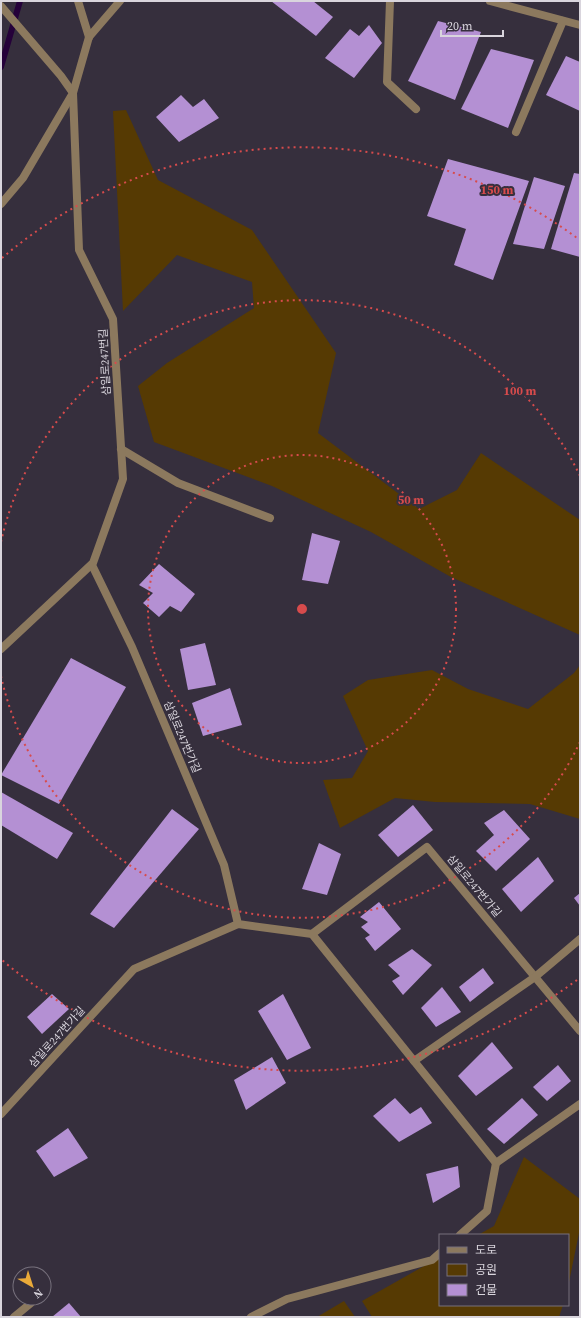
<svg xmlns="http://www.w3.org/2000/svg" width="581" height="1318" viewBox="0 0 581 1318" font-family="'Source Serif 4','Noto Sans KR',serif">
	<style>
		.green { fill: #563a03 }
		.lines { fill: none; stroke-linecap: round; stroke-linejoin: round }
		.stream { stroke: #25013a; stroke-width: 6 }
		.building { fill: #b490d3 }
		.lane { stroke: #8c795e; stroke-width: 8 }
		.street { stroke: #8c795e; stroke-width: 8 }
		.ring { fill: none; stroke: #d74b4c; stroke-width: 2; stroke-dasharray: 2 4 }
		.labels { text-anchor: middle; dominant-baseline: central; stroke-width: 4; stroke-linejoin: round; paint-order: stroke }
		.street-label { font-size: 11px; fill: #d9d5dd; stroke: #362f3d }
		.centre { fill: #d74b4c; stroke: #362f3d; stroke-width: 2 }
		.ring-label { font-size: 12px; text-anchor: middle; font-weight: bold; fill: #d74b4c; stroke: #362f3d; stroke-width: 4; stroke-linejoin: round; paint-order: stroke }
	</style>
	<rect width="100%" height="100%" fill="#362f3d"/>
	<g class="green">
		<polygon points="126,110 158,180 252,230 336,353 318,433 419,509 457,490 481,453 580,520 580,635 451,577 371,532 272,486 154,442 138,386 167,363 254,308 252,282 177,255 123,311 113,111"/>
		<polygon points="580,665 580,819 530,804 435,802 395,798 340,828 323,780 352,778 368,751 343,696 368,680 432,670 468,689 528,709 574,673"/>
		<polygon points="524,1157 580,1199 580,1228 568,1287 568,1235 478,1235 494,1226"/>
		<polygon points="440,1257 440,1305 563,1305 559,1317 372,1317 362,1301"/>
		<polygon points="344,1301 355,1317 317,1317"/>
	</g>
	<g class="lines">
		<polyline class="stream" points="1,67 20,1"/>
	</g>
	<g class="building">
		<polygon points="271,1 313,1 333,17 316,36"/>
		<polygon points="438,21 481,32 455,100 408,81"/>
		<polygon points="369,25 382,43 354,78 325,58 350,29 359,36"/>
		<polygon points="491,49 534,60 508,128 461,109"/>
		<polygon points="566,56 580,62 580,111 546,95"/>
		<polygon points="181,95 193,107 204,99 219,118 179,142 156,117"/>
		<polygon points="448,159 529,181 493,280 454,265 466,229 427,216"/>
		<polygon points="574,173 580,174 580,257 551,249"/>
		<polygon points="534,177 565,186 544,249 513,244"/>
		<polygon points="312,533 340,541 328,584 302,580"/>
		<polygon points="159,564 195,594 181,612 170,606 159,617 143,603 153,593 139,585"/>
		<polygon points="205,643 216,685 188,690 180,649"/>
		<polygon points="71,658 126,687 59,804 1,775"/>
		<polygon points="230,688 242,725 203,736 192,703"/>
		<polygon points="1,792 73,833 57,859 1,825"/>
		<polygon points="413,805 433,830 398,857 378,835"/>
		<polygon points="172,809 199,829 114,928 90,914"/>
		<polygon points="504,810 530,839 496,871 476,851 494,835 484,823"/>
		<polygon points="319,843 341,854 327,895 302,889"/>
		<polygon points="538,857 554,881 521,912 502,889"/>
		<polygon points="580,893 580,906 574,898"/>
		<polygon points="379,902 401,929 375,951 365,938 370,935 361,927 368,922 360,917"/>
		<polygon points="412,949 432,965 403,995 392,981 400,976 388,965"/>
		<polygon points="483,968 494,983 470,1002 459,987"/>
		<polygon points="442,987 461,1012 436,1027 421,1008"/>
		<polygon points="52,994 69,1009 42,1034 27,1017"/>
		<polygon points="283,994 311,1048 287,1060 258,1011"/>
		<polygon points="492,1042 513,1068 476,1096 458,1076"/>
		<polygon points="272,1057 286,1083 246,1110 234,1080"/>
		<polygon points="558,1065 571,1081 547,1101 533,1087"/>
		<polygon points="395,1098 410,1114 421,1107 432,1123 399,1142 373,1116"/>
		<polygon points="522,1098 538,1115 504,1144 487,1129"/>
		<polygon points="68,1128 88,1158 54,1177 36,1151"/>
		<polygon points="458,1166 460,1187 433,1203 426,1174"/>
		<polygon points="69,1303 81,1317 52,1317"/>
	</g>
	<g class="lines">
		<g class="lane">
			<polyline points="390,1 387,82 416,109"/>
			<polyline points="516,132 563,21"/>
			<polyline points="121,449 178,483 270,518"/>
			<polyline points="460,1235 487,1211 496,1163"/>
			<polyline points="14,1317 31,1303"/>
			<polyline points="251,1317 287,1299 432,1260 440,1253"/>
		</g>
		<g class="street">
			<polyline points="78,1 89,37"/>
			<polyline points="490,1 580,25"/>
			<polyline points="1,6 61,76 73,93 23,178 1,204"/>
			<polyline points="92,565 132,647 224,865 238,924 312,934 496,1163 580,1104"/>
			<polyline points="1,649 93,563 123,479 113,319 79,250 73,93 89,37 120,1"/>
			<polyline points="312,934 427,847 580,1031"/>
			<polyline points="414,1061 535,977 580,939"/>
			<polyline points="1,1114 134,969 238,924"/>
		</g>
	</g>
	<g class="ring">
		<circle cx="302" cy="609" r="154"/>
		<path d="M580 742A308 308 0 0 1 1 676M1 542A308 308 0 0 1 580 476"/>
		<path d="M577 980A462 462 0 0 1 2 960M2 258A462 462 0 0 1 577 238"/>
	</g>
	<g class="labels">
		<g class="street-label">
			<text transform="translate(105 362) rotate(-93)">삼일로247번길</text>
			<text transform="translate(182 737) rotate(67)">삼일로247번가길</text>
			<text transform="translate(474 886) rotate(50)">삼일로247번가길</text>
			<text transform="translate(57 1037) rotate(-48)">삼일로247번가길</text>
		</g>
	</g>
	<circle cx="302" cy="609" r="6" class="centre"/>
	<g class="ring-label">
		<text x="497" y="194">150 m</text>
		<text x="520" y="395">100 m</text>
		<text x="411" y="504">50 m</text>
	</g>
	<rect width="581" height="1318" fill="none" stroke="#d9d5dd" stroke-width="4"/>
	<rect x="439" y="1234" width="130" height="72" fill="#362f3d" stroke="#77717d"/>
	<rect x="447" y="1247" width="20" height="6" fill="#8c795e" stroke="#77717d"/>
	<text x="475" y="1254" font-size="12" fill="#d9d5dd">도로</text>
	<rect x="447" y="1264" width="20" height="12" fill="#563a03" stroke="#77717d"/>
	<text x="475" y="1274" font-size="12" fill="#d9d5dd">공원</text>
	<rect x="447" y="1284" width="20" height="12" fill="#b490d3" stroke="#77717d"/>
	<text x="475" y="1294" font-size="12" fill="#d9d5dd">건물</text>
	<g transform="translate(32 1286) rotate(141)"><circle r="19" fill="#362f3d" stroke="#77717d"/>
	<path d="M0-3L7 15L0 10L-7 15Z" fill="#eaaa39"/>
	<text y="-6" font-size="11" font-weight="bold" text-anchor="middle" fill="#d9d5dd">N</text>
	</g>
	<path d="M441 30v6h62v-6" fill="none" stroke="#d9d5dd" stroke-width="2"/>
	<text x="447" y="30" font-size="12" fill="#d9d5dd" stroke="#362f3d" stroke-width="3" paint-order="stroke">20 m</text>
</svg>
